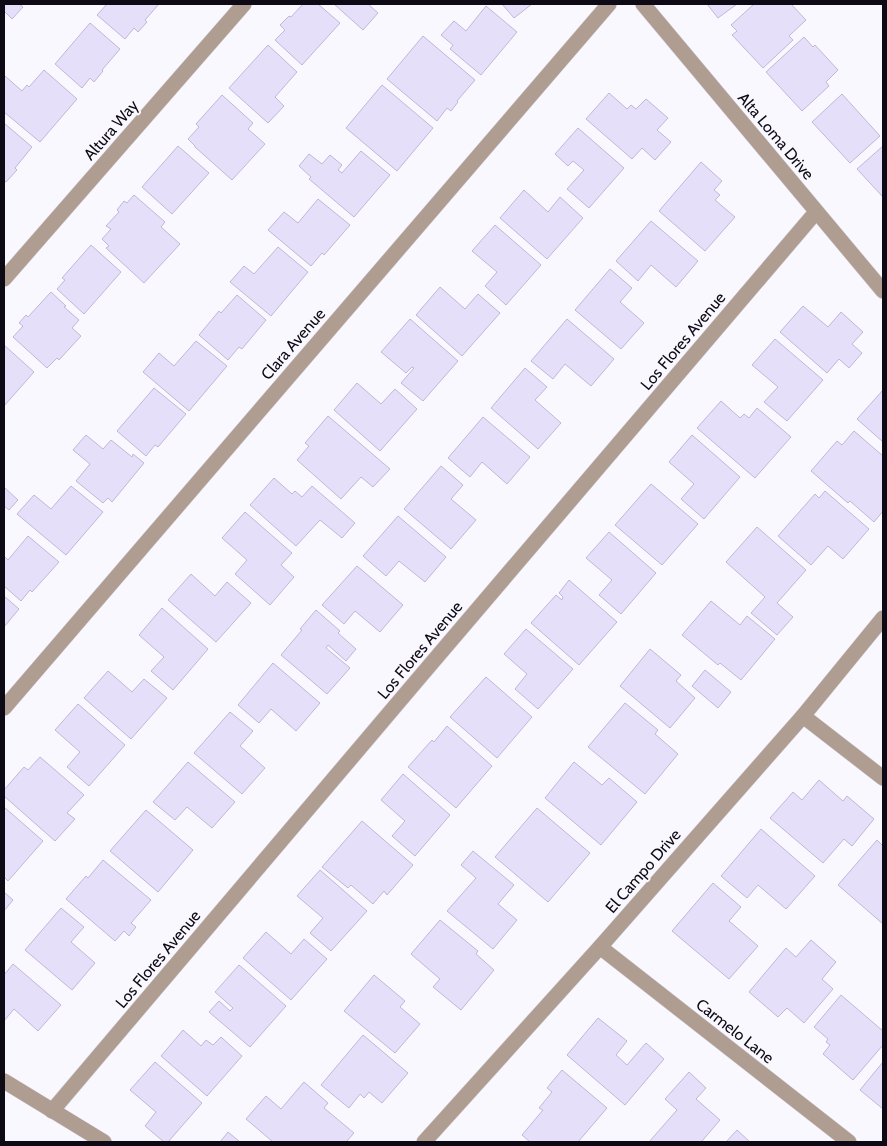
<svg xmlns="http://www.w3.org/2000/svg" width="887" height="1146" viewBox="0 0 887 1146" font-family="Cabin,sans-serif">
	<style>
		.building { fill: #e6dff9; stroke: #c1b6d8 }
		.lines { fill: none; stroke-linecap: round; stroke-linejoin: round }
		.minor-casing { stroke: #d4d2da; stroke-width: 16 }
		.minor { stroke: #af9d92; stroke-width: 15 }
		.labels { text-anchor: middle; dominant-baseline: central; stroke-width: 4; stroke-linejoin: round; paint-order: stroke }
		.street-label { font-size: 16px; fill: #0e0a15; stroke: #faf8ff }
	</style>
	<rect width="100%" height="100%" fill="#faf8ff"/>
	<g class="building">
		<polygon points="4,4 19,4 23,7 12,19 4,11"/>
		<polygon points="107,4 159,4 145,20 147,22 138,32 134,28 125,39 97,15"/>
		<polygon points="303,4 318,4 340,23 302,65 275,40 285,30 280,25 289,16 291,17"/>
		<polygon points="334,4 368,4 378,13 363,30"/>
		<polygon points="502,4 532,4 514,18"/>
		<polygon points="707,4 737,4 718,18"/>
		<polygon points="754,4 791,4 806,20 789,36 793,40 763,68 732,35 737,31 731,25"/>
		<polygon points="486,6 517,32 481,75 450,49 453,45 441,35 454,21 466,31"/>
		<polygon points="90,23 120,49 102,70 103,71 94,82 90,78 82,88 55,64"/>
		<polygon points="423,36 475,80 457,101 458,102 451,111 447,108 437,121 387,79"/>
		<polygon points="804,37 813,47 815,45 838,70 826,82 829,86 802,111 766,72"/>
		<polygon points="268,45 297,72 275,97 284,106 268,123 229,88"/>
		<polygon points="44,70 77,99 40,142 4,112 4,78 5,76 22,91 27,85 29,87"/>
		<polygon points="382,85 433,128 397,171 346,128"/>
		<polygon points="609,93 627,109 631,105 636,109 646,99 668,118 657,130 671,142 655,160 642,148 632,159 586,119"/>
		<polygon points="842,94 880,136 850,163 812,122"/>
		<polygon points="222,95 253,123 248,129 265,144 232,180 195,147 195,146 188,139 199,127 196,124"/>
		<polygon points="4,123 32,147 15,168 17,170 6,182 4,181"/>
		<polygon points="578,128 624,168 589,208 567,189 584,170 573,161 568,166 555,154"/>
		<polygon points="178,146 209,173 172,214 142,187"/>
		<polygon points="883,146 883,197 857,169"/>
		<polygon points="361,151 390,175 354,217 309,179 311,177 299,166 309,154 322,164 330,155 342,165 338,170 342,173"/>
		<polygon points="701,162 722,181 714,190 720,195 715,200 735,217 705,251 659,211"/>
		<polygon points="524,190 548,212 560,197 583,218 547,259 500,218"/>
		<polygon points="134,195 165,222 161,227 180,244 144,283 106,248 109,246 102,239 111,229 106,226 119,212 117,210 124,201 127,203"/>
		<polygon points="318,199 350,225 324,255 322,253 311,266 268,230 284,212 298,223"/>
		<polygon points="651,221 698,261 676,287 651,265 638,281 616,261"/>
		<polygon points="495,225 541,265 506,305 485,286 497,272 472,251"/>
		<polygon points="91,245 121,272 84,314 57,289 65,280 62,278"/>
		<polygon points="278,247 308,272 271,316 230,282 244,266 254,274"/>
		<polygon points="610,269 632,288 620,302 644,323 621,349 575,310"/>
		<polygon points="440,287 465,309 478,294 500,313 462,356 416,315"/>
		<polygon points="51,292 66,306 64,307 79,320 72,328 81,336 59,360 57,358 47,368 13,337 23,326 19,323 26,315 28,317"/>
		<polygon points="237,295 266,320 242,349 239,347 228,360 199,335 219,311 221,313"/>
		<polygon points="803,306 828,327 841,312 863,332 852,344 862,353 849,368 839,359 827,373 780,332"/>
		<polygon points="410,319 458,361 423,401 401,383 414,368 412,367 406,373 381,352"/>
		<polygon points="567,319 614,359 591,386 565,364 553,379 531,361"/>
		<polygon points="775,339 823,380 787,421 764,402 778,387 752,365"/>
		<polygon points="196,341 227,366 189,411 143,372 159,353 174,366"/>
		<polygon points="4,345 34,372 4,406"/>
		<polygon points="525,368 547,387 535,400 561,423 538,449 491,408"/>
		<polygon points="357,383 381,404 395,389 417,409 380,451 334,410"/>
		<polygon points="154,388 186,414 158,447 155,445 146,456 117,431"/>
		<polygon points="883,390 883,442 857,419"/>
		<polygon points="721,401 740,418 744,414 749,418 757,408 791,437 755,478 697,428"/>
		<polygon points="328,416 390,469 373,487 361,477 341,499 297,460 309,446 305,443"/>
		<polygon points="483,417 530,457 507,484 482,462 470,477 448,458"/>
		<polygon points="854,431 883,456 883,511 874,522 850,501 848,503 811,471 837,441 842,445"/>
		<polygon points="86,435 103,449 111,440 132,457 133,454 144,463 112,502 108,498 103,503 76,481 90,464 73,450"/>
		<polygon points="692,435 740,477 704,519 681,499 694,484 669,462"/>
		<polygon points="441,466 463,485 451,499 476,520 451,549 404,509"/>
		<polygon points="274,478 292,494 295,491 302,497 312,486 355,523 342,538 320,520 296,546 250,505"/>
		<polygon points="651,484 698,524 662,565 615,525"/>
		<polygon points="71,486 103,512 66,555 17,514 34,495 51,509"/>
		<polygon points="5,488 18,500 9,510 4,506 4,489"/>
		<polygon points="825,491 869,529 843,559 828,546 811,565 778,536 815,494 819,498"/>
		<polygon points="245,512 292,553 281,565 294,577 270,605 235,574 247,560 222,538"/>
		<polygon points="398,516 446,557 425,582 399,561 386,576 363,556"/>
		<polygon points="757,527 806,570 777,603 793,617 777,635 751,613 765,597 726,562"/>
		<polygon points="609,532 656,573 621,614 599,595 612,580 586,558"/>
		<polygon points="28,536 59,562 32,592 30,590 21,601 4,586 4,556 8,560"/>
		<polygon points="357,566 403,605 380,632 355,611 344,624 322,605"/>
		<polygon points="191,574 215,596 227,582 251,603 216,642 168,600"/>
		<polygon points="569,580 617,622 579,665 531,623 556,595 562,600 563,597 559,593"/>
		<polygon points="4,596 19,609 4,627"/>
		<polygon points="711,601 740,625 747,616 775,639 741,680 720,663 718,665 682,635"/>
		<polygon points="162,608 208,649 173,690 151,671 164,657 139,635"/>
		<polygon points="316,610 340,631 338,633 356,649 346,661 328,645 326,648 350,668 327,694 281,655 302,630 300,629"/>
		<polygon points="526,629 573,669 538,709 515,689 527,674 504,654"/>
		<polygon points="650,649 681,675 676,681 695,698 670,728 620,686"/>
		<polygon points="273,663 320,703 296,731 271,709 259,723 238,705"/>
		<polygon points="705,670 731,692 718,708 692,686"/>
		<polygon points="108,671 132,692 144,679 167,698 131,739 84,698"/>
		<polygon points="486,677 532,717 497,758 450,717"/>
		<polygon points="625,703 658,730 655,734 678,754 645,794 588,747"/>
		<polygon points="78,704 125,745 89,786 67,767 80,752 55,730"/>
		<polygon points="230,712 253,731 240,746 265,768 242,794 194,753"/>
		<polygon points="447,726 492,766 456,808 408,767 432,740 434,742"/>
		<polygon points="40,757 84,795 67,813 75,819 55,841 4,796 4,790 24,767 28,770"/>
		<polygon points="188,762 235,802 212,828 187,807 175,820 153,802"/>
		<polygon points="574,762 602,785 609,778 637,802 601,845 545,798"/>
		<polygon points="403,774 450,815 415,856 392,836 405,821 381,800"/>
		<polygon points="819,780 843,801 847,796 874,819 852,846 844,839 823,863 770,818 793,792 802,800"/>
		<polygon points="4,807 43,841 8,881 4,877"/>
		<polygon points="537,808 590,853 548,902 495,857"/>
		<polygon points="146,810 193,850 158,892 110,851"/>
		<polygon points="362,821 413,865 387,895 384,891 373,904 351,885 348,888 322,867"/>
		<polygon points="761,829 815,876 786,909 758,885 747,898 721,876"/>
		<polygon points="877,840 883,846 883,924 838,885"/>
		<polygon points="473,851 514,885 498,904 517,920 493,949 447,911 476,878 461,865"/>
		<polygon points="103,860 151,900 131,923 136,927 129,936 124,931 115,941 66,899 86,876 88,878"/>
		<polygon points="320,870 367,911 331,951 310,933 323,918 297,896"/>
		<polygon points="713,883 741,907 729,921 758,946 729,979 672,931"/>
		<polygon points="4,892 13,900 4,911"/>
		<polygon points="61,908 84,927 71,942 95,963 72,990 25,950"/>
		<polygon points="440,920 478,951 476,954 494,970 461,1010 433,987 440,979 411,954"/>
		<polygon points="266,932 291,954 304,939 327,959 291,1000 243,958"/>
		<polygon points="811,940 836,962 822,979 833,989 804,1023 787,1008 778,1017 749,992 786,948 796,957"/>
		<polygon points="13,964 61,1005 38,1031 14,1009 4,1021 4,975"/>
		<polygon points="239,965 286,1006 250,1047 209,1012 219,1001 230,1011 233,1008 215,992"/>
		<polygon points="374,975 405,1001 400,1007 420,1024 395,1053 344,1011"/>
		<polygon points="841,995 883,1031 883,1045 853,1080 823,1054 830,1045 826,1042 828,1039 814,1027"/>
		<polygon points="598,1018 627,1041 616,1055 627,1065 646,1043 664,1059 625,1105 567,1055"/>
		<polygon points="183,1030 201,1046 206,1040 213,1045 221,1037 242,1056 207,1096 161,1056"/>
		<polygon points="363,1035 408,1073 382,1103 369,1092 364,1098 360,1094 349,1108 321,1085"/>
		<polygon points="155,1062 202,1103 168,1142 164,1142 145,1126 156,1112 130,1090"/>
		<polygon points="883,1062 883,1109 860,1090"/>
		<polygon points="562,1070 607,1108 578,1142 530,1142 522,1135 543,1110 539,1108 552,1092 547,1088"/>
		<polygon points="689,1072 706,1088 696,1099 720,1120 702,1141 703,1142 649,1142 677,1110 665,1099"/>
		<polygon points="304,1082 328,1103 324,1108 354,1133 346,1142 273,1142 246,1119 266,1096 281,1109"/>
		<polygon points="737,1130 750,1142 726,1142"/>
		<polygon points="228,1132 240,1142 220,1142"/>
	</g>
	<g class="lines">
		<g class="minor-casing">
			<g id="minor">
				<polyline points="643,4 883,291"/>
				<polyline points="4,279 244,4"/>
				<polyline points="4,708 609,4"/>
				<polyline points="803,716 883,778"/>
				<polyline points="600,947 849,1142"/>
				<polyline points="4,1081 104,1142"/>
				<polyline points="52,1111 419,678 816,212"/>
				<polyline points="424,1142 600,947 803,716 883,618"/>
			</g>
		</g>
		<use href="#minor" class="minor"/>
	</g>
	<g class="labels">
		<g class="street-label">
			<text transform="translate(111 130) rotate(-49)">Altura Way</text>
			<text transform="translate(776 136) rotate(50)">Alta Loma Drive</text>
			<text transform="translate(683 341) rotate(-50)">Los Flores Avenue</text>
			<text transform="translate(293 344) rotate(-49)">Clara Avenue</text>
			<text transform="translate(420 650) rotate(-50)">Los Flores Avenue</text>
			<text transform="translate(643 871) rotate(-49)">El Campo Drive</text>
			<text transform="translate(158 959) rotate(-50)">Los Flores Avenue</text>
			<text transform="translate(735 1031) rotate(38)">Carmelo Lane</text>
		</g>
	</g>
	<rect width="887" height="1146" fill="none" stroke="#0e0a15" stroke-width="10"/>
</svg>
